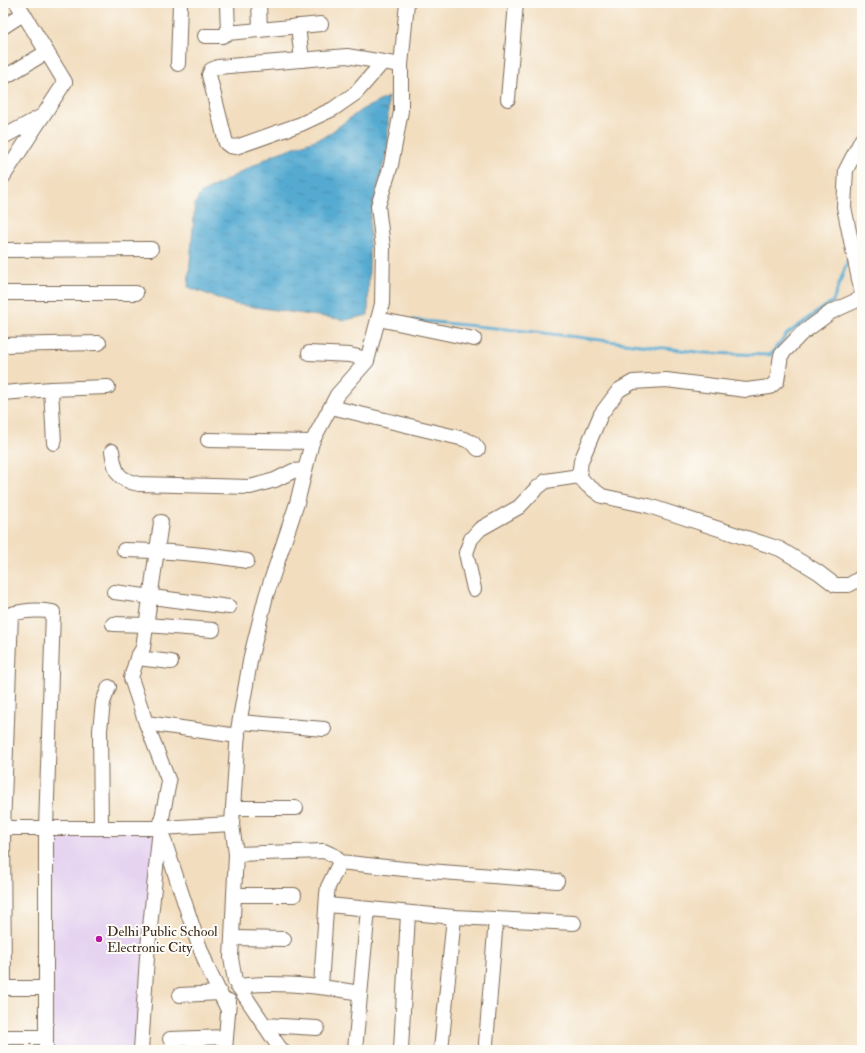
<svg xmlns="http://www.w3.org/2000/svg" width="865" height="1053" viewBox="0 0 865 1053" font-family="'IM FELL Double Pica',serif">
	<style>
		.built { fill: #e5d3f0 }
		.water { fill: url(#water-ripples); stroke: #486a78 }
		.lines { fill: none; stroke-linecap: round; stroke-linejoin: round }
		.stream { stroke: #55aad1; stroke-width: 3 }
		.minor-casing { stroke: #7b6956; stroke-width: 16 }
		.minor { stroke: #fff; stroke-width: 14 }
		.poi-dot { fill: #b5179e; stroke: #fdfcf7; stroke-width: 1.5 }
		.labels { text-anchor: middle; dominant-baseline: central; stroke-width: 4; stroke-linejoin: round; paint-order: stroke }
		.poi-label { font-size: 14px; fill: #3b2a1e; stroke: #fdfcf7; text-anchor: start }
	</style>
	<defs>
		<pattern id="water-ripples" width="26" height="14" patternUnits="userSpaceOnUse"><rect width="26" height="14" fill="#55aad1"/><path d="M2 4q2-2 4 0t4 0M15 11q2-2 4 0t4 0" fill="none" stroke="#488ba9"/></pattern>
	</defs>
	<rect width="100%" height="100%" fill="#fdfcf7"/>
	<filter id="ink" filterUnits="userSpaceOnUse"><feTurbulence type="fractalNoise" baseFrequency=".025" numOctaves="2"/><feDisplacementMap in="SourceGraphic" scale="8" xChannelSelector="R" yChannelSelector="G"/><feConvolveMatrix kernelMatrix="1 2 1 2 8 2 1 2 1" color-interpolation-filters="sRGB"/></filter>
	<filter id="wash" filterUnits="userSpaceOnUse"><feTurbulence type="fractalNoise" baseFrequency=".012" numOctaves="4" result="noise"/><feDisplacementMap in="SourceGraphic" scale="16" xChannelSelector="R" yChannelSelector="G"/><feGaussianBlur stdDeviation="0.9" result="paint"/><feColorMatrix in="noise" values="0 0 0 0 0 0 0 0 0 0 0 0 0 0 0 0 0 1.4 0 .05"/><feComposite in="paint" operator="in"/></filter>
	<g filter="url(#wash)">
		<rect width="100%" height="100%" fill="#f2ddbe"/>
		<polygon class="built" points="46,828 160,828 143,1050 46,1050"/>
		<polygon class="water" points="388,97 388,146 370,218 368,315 346,320 234,304 188,287 195,204 200,194 275,154 326,136 361,110"/>
		<g class="lines">
			<polyline class="stream" points="413,320 536,332 705,353 770,355 787,334 833,301 849,257"/>
		</g>
	</g>
	<g filter="url(#ink)">
		<g class="lines">
			<g class="minor-casing">
				<g id="minor">
					<polyline points="227,3 228,33"/>
					<polyline points="259,3 260,29"/>
					<polyline points="298,26 302,60"/>
					<polyline points="3,27 23,14"/>
					<polyline points="205,36 222,36 228,33 321,24"/>
					<polyline points="383,62 356,93 333,109 301,124 236,147 230,146 226,143 209,75 211,70 218,67 347,56 401,65"/>
					<polyline points="178,64 180,3"/>
					<polyline points="3,78 47,52"/>
					<polyline points="508,99 516,3"/>
					<polyline points="3,137 42,116"/>
					<polyline points="862,139 846,170 844,207 862,294"/>
					<polyline points="3,177 65,82 17,3"/>
					<polyline points="3,250 151,249"/>
					<polyline points="3,293 136,293"/>
					<polyline points="862,298 831,312 801,334 781,355 777,381 770,387 746,390 666,380 633,382 619,390 601,414 581,461 579,476 587,485 602,496 649,506 780,549 818,572 835,585 849,585 859,579 862,576"/>
					<polyline points="378,319 474,339"/>
					<polyline points="3,345 99,343"/>
					<polyline points="309,353 350,355 367,359"/>
					<polyline points="51,389 54,443"/>
					<polyline points="3,393 51,389 108,387"/>
					<polyline points="331,407 464,439 473,443 478,449"/>
					<polyline points="208,440 312,442"/>
					<path d="M112,451C115,472 117,480 139,484L250,487L275,480L293,471L305,470"/>
					<polyline points="161,522 143,648 137,658 131,678 146,723 238,736"/>
					<path d="M124,550C165,551 207,554 247,561"/>
					<polyline points="474,589 466,553 471,539 480,529 519,507 536,489 546,481 579,476"/>
					<polyline points="114,592 229,607"/>
					<polyline points="113,624 146,625 213,630"/>
					<polyline points="137,658 171,662"/>
					<polyline points="240,722 324,729"/>
					<polyline points="233,808 296,808"/>
					<polyline points="3,828 160,828 232,824"/>
					<polyline points="101,828 100,730 103,702 109,687"/>
					<polyline points="162,834 197,940 209,971 228,1010"/>
					<polyline points="236,854 324,851 335,856 340,862 404,869 557,881"/>
					<polyline points="234,895 294,895"/>
					<polyline points="328,905 454,917 574,923"/>
					<polyline points="232,938 284,939"/>
					<path d="M237,986C278,981 320,986 360,993"/>
					<polyline points="321,986 327,894 328,887 340,862"/>
					<polyline points="3,988 46,988"/>
					<path d="M4,988L3,828L11,614C26,610 38,609 53,612L46,828V1050"/>
					<polyline points="180,995 220,993"/>
					<polyline points="264,1025 317,1028"/>
					<polyline points="3,1037 46,1037"/>
					<polyline points="170,1039 226,1037"/>
					<polyline points="141,1050 147,957 160,828 169,782 146,723"/>
					<polyline points="225,1050 229,1001"/>
					<polyline points="282,1050 279,1047 235,981 231,958 236,854 232,824 238,730 251,656 266,596 297,503 312,442 337,395 367,361 382,304 383,247 378,206 391,165 401,111 401,65 407,3"/>
					<polyline points="355,1050 368,909"/>
					<polyline points="401,1050 408,913"/>
					<polyline points="441,1050 454,917"/>
					<polyline points="487,1050 486,1043 496,919"/>
				</g>
			</g>
			<use href="#minor" class="minor"/>
		</g>
	</g>
	<circle class="poi-dot" cx="99" cy="939" r="4"/>
	<g class="labels">
		<g class="poi-label">
			<text x="107" y="931">Delhi Public School<tspan x="107" dy="16">Electronic City</tspan></text>
		</g>
	</g>
	<rect width="865" height="1053" fill="none" stroke="#fdfcf7" stroke-width="16"/>
</svg>
